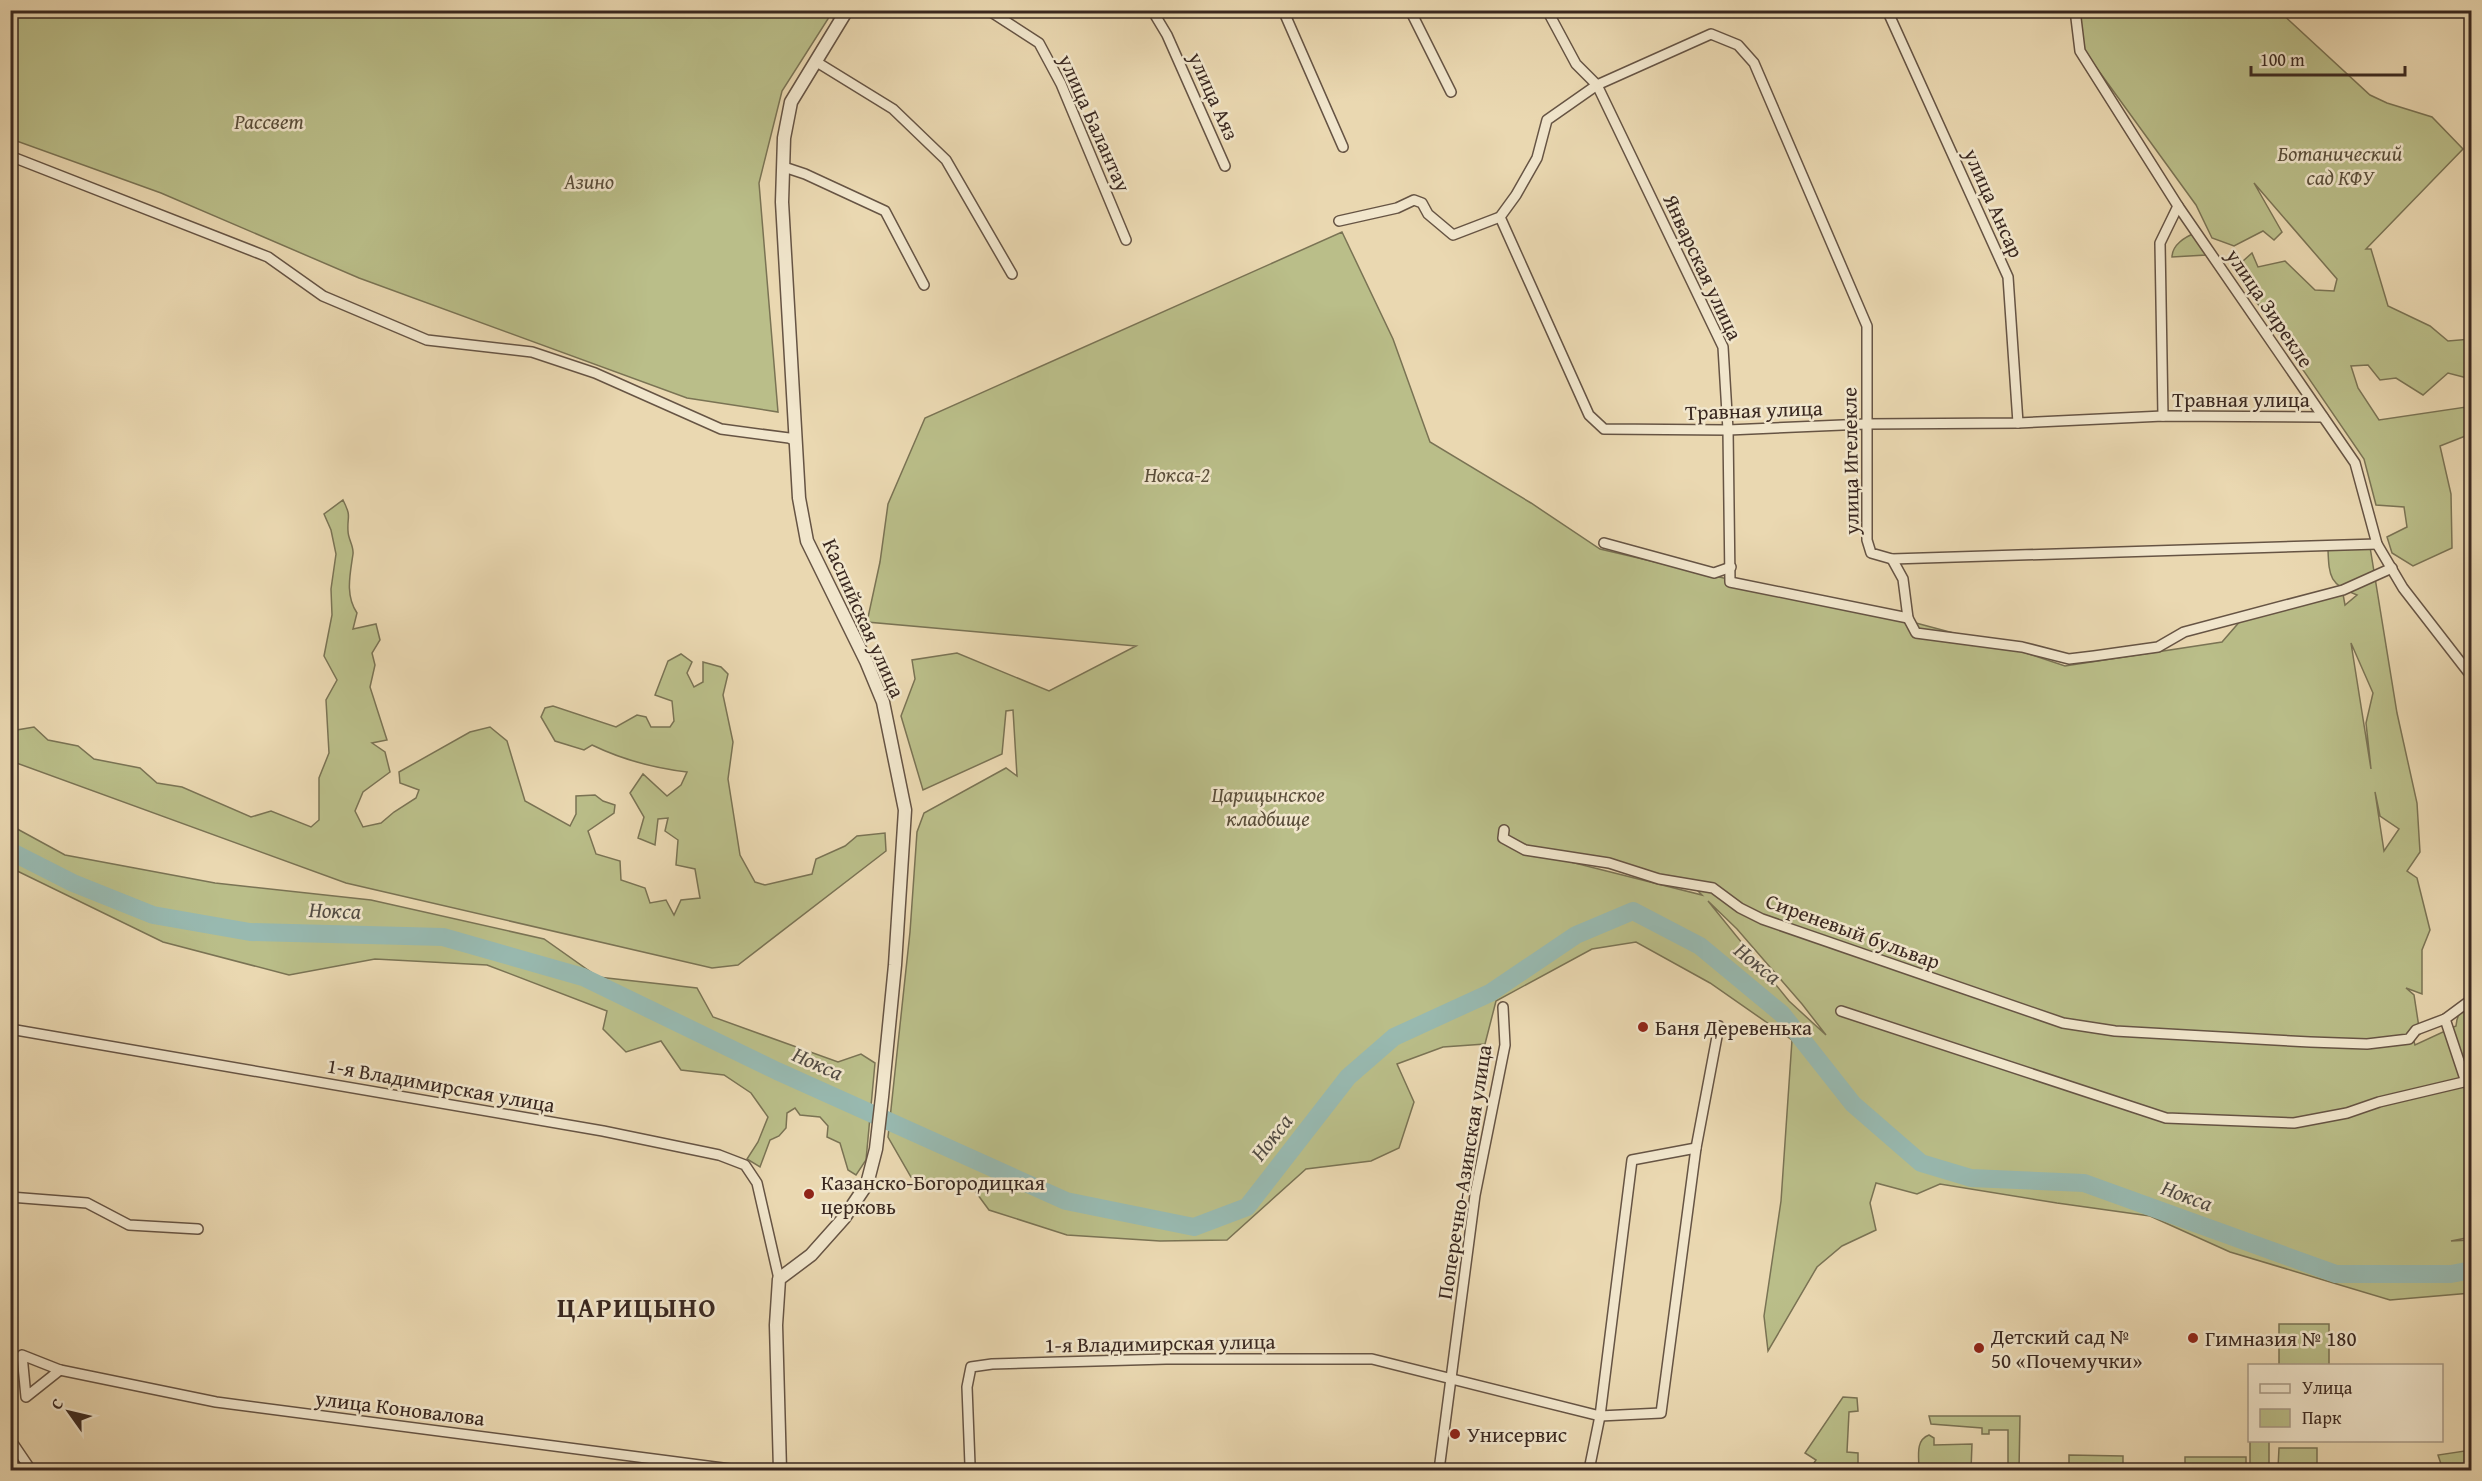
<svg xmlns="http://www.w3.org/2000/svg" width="2482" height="1481" viewBox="0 0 2482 1481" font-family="'Gentium Book Plus',serif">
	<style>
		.green { fill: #babe89; stroke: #7a7354; stroke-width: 1.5; fill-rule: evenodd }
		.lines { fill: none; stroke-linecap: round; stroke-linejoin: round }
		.river { stroke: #98b9b0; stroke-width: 18 }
		.minor-casing { stroke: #665444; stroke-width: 12 }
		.tertiary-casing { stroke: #665444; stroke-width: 15 }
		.minor { stroke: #f1e6cc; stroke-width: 9 }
		.tertiary { stroke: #f1e6cc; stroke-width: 12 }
		.poi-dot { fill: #8f2418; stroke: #f1e6cc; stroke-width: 2 }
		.labels { text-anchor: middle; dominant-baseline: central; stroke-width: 5; stroke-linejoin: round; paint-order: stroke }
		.street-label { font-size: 21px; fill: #3a2820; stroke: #f1e6cc }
		.park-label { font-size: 21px; font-style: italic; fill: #5a4e3a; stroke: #f1e6cc }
		.poi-label { font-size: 21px; fill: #3a2820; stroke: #f1e6cc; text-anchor: start }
		.water-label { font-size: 22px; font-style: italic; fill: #524c44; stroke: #f1e6cc }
		.district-label { font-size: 27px; font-weight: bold; letter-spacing: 1.5px; fill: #3a2820; stroke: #f1e6cc }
	</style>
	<rect width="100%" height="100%" fill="#ead8b1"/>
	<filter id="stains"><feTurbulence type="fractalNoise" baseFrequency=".00333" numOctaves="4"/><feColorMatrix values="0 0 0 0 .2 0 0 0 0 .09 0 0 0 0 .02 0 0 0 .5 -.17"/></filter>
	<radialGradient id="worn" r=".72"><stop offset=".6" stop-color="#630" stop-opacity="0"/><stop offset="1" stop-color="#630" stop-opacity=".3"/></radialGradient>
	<g class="green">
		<polygon points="2090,10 2279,11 2370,95 2387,103 2432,117 2463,149 2366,249 2371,249 2388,306 2430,326 2448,341 2471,339 2471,379 2448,373 2423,395 2396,378 2380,380 2368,365 2351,366 2358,388 2379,420 2466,407 2468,435 2440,446 2451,494 2452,548 2413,566 2392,553 2387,537 2407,527 2404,507 2376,505 2364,459 2234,269 2252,253 2258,267 2285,261 2315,290 2334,291 2337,279 2254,183 2282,232 2274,240 2263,231 2234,246 2212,238 2196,205 2085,52 2079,11"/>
		<polygon points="11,11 833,11 782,91 759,183 778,412 687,398 359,278 161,193 11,139"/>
		<path d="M1342,232L1393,339L1430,442L1531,503L1600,549L1916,623L2017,650L2065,666L2222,642L2242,619L2343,594L2345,605L2357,595C2330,585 2329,577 2328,550L2370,547L2397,713L2417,803L2420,852L2407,871L2417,878L2430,930L2422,950V994L2406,988L2414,995L2420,1034L2413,1038L2415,1045L2456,1026C2457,1014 2460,1011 2471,1006V1237L2451,1241L2471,1240V1293L2390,1300L2230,1252L2150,1216L2057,1203L1940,1184L1917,1194L1876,1183L1870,1203L1876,1230L1842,1246L1817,1267L1768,1351L1764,1316L1781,1201L1792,1040L1710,983L1636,942L1592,949L1496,1001L1485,1044L1443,1047L1397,1064L1414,1102L1399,1148L1371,1161L1306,1169L1227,1240L1160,1241L1067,1235L989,1210L975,1191L911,1177L888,1137L910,932L917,832L924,813L1006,768L1017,776L1013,710L1006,711L1002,754L923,790L901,716L915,679L912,660L957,653L1049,691L1136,646L867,622L880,562L888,504L925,418ZM2351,643L2373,693L2366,723L2371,769ZM2375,792L2380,816L2399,829L2384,851ZM1523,849L1694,887L1702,895L1523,850ZM1708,901L1737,929L1802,1004L1826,1035L1789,1001Z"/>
		<path d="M2195,233L2206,255L2172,257C2172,245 2185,237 2195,233Z"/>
		<path d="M343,500C352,518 347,515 348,531C348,539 354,546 353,554C350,575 345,595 357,613L353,629L376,624L380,640L372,653L375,665L370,687L387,740L372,743L385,752L390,772L363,792L355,811L363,827L381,823L394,812L416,798L419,790L400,783L399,772L470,732L490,727L507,741L525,801L570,826L576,814V796L595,795L603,801L615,805L614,813L588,831L596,854L620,861L621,880L645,888L650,903L666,900L674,915L681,900L700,898L695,869L676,865L678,840L665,831L668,818L658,819L655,845L638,838L644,817L630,793L643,774L667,796L681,785L687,772C653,768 623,760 592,745L584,750L555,741L541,717L545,708L553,706L616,727L637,715L646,717L651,727H670L674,721L672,701L655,695L668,661L681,654L692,662L687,673L694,687L703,682V662L721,667L728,674L723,695L733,742L728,779L740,855L755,882L765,885L812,874L816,859L845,846L857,836L885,833L886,851L738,965L712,968L346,883L11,761V731L34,727L48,740L78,746L94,759L140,768L157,783L182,787L251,817L271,811L311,827L319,820V778L329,753L326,700L337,680L324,656L332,615L331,589L336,554L331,530L324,514Z"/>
		<polygon points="10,825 65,855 215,883 371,900 544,939 598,977 697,988 713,1017 838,1062 861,1054 875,1063 866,1160 856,1175 848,1170 840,1143 827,1137 828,1126 820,1117 800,1115 795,1108 787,1113 786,1128 779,1136 770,1140 760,1167 747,1159 758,1142 768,1117 751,1093 724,1075 681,1070 661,1041 626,1052 603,1029 607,1011 487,965 375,959 289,975 163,942 11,868"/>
		<rect x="2279" y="1324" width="50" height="41"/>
		<polygon points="1843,1397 1857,1398 1858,1411 1849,1412 1847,1452 1858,1453 1858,1470 1809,1470 1816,1460 1805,1453"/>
		<polygon points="1929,1416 2020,1416 2019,1470 2008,1470 2008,1430 1989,1430 1989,1434 1982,1434 1982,1428 1931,1424"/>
		<path d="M1929,1435L1934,1438V1445L1972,1444L1971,1470H1919C1919,1457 1915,1440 1929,1435Z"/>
		<rect x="2250" y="1441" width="19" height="29"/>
		<polygon points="2279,1448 2317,1448 2317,1469 2278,1468"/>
		<polygon points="2471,1450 2471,1470 2443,1470 2438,1455"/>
		<polygon points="2069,1455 2123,1456 2123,1470 2069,1470"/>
		<rect x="2185" y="1457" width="61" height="13"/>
	</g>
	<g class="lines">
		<polyline class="river" points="10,851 73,883 153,915 250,932 443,937 583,977 777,1071 1066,1201 1194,1227 1247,1207 1348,1077 1394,1037 1490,993 1576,935 1633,911 1700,946 1782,1014 1853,1104 1921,1163 1971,1178 2084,1183 2336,1274 2451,1274 2472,1270"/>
		<g class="minor-casing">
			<g id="minor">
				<polyline points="829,10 843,17"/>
				<polyline points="988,10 1039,43 1061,84 1126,240"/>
				<polyline points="1152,10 1167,35 1225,166"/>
				<polyline points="1283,10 1343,147"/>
				<polyline points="1410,10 1451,92"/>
				<polyline points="1547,10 1576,64 1597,85 1723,347 1728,430 1730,582 1908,618"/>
				<polyline points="1887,10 2008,277 2018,423"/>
				<polyline points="2075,10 2080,51 2178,206 2355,463 2377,544 2403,588 2472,677"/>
				<polyline points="815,61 893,109 946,160 1012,274"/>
				<polyline points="10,156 268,257 323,296 427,340 532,352 595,373 721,429 789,438 796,441"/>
				<polyline points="784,167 805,174 885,211 924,285"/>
				<polyline points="1500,217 1589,415 1604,429 1728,430 1866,424 2018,423 2163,416 2323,417"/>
				<polyline points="1339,221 1397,208 1414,200 1422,203 1428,214 1453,235 1500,217 1516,195 1537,158 1547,120 1597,85 1711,34 1738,45 1754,63 1867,326 1867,540 1871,553 1892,559 2377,544"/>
				<polyline points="2163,416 2160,243 2178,206"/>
				<polyline points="1604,543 1714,573 1731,567"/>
				<polyline points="1892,559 1903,579 1908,618 1916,633 2022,647 2069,659 2094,656 2158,647 2184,632 2343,590 2392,568"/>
				<polyline points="1504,830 1503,838 1525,850 1609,863 1659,879 1713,888 1740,908 1762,919 2063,1023 2115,1031 2310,1042 2367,1044 2409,1039 2416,1030 2445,1019 2472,999"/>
				<polyline points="1841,1011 2166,1118 2294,1123 2347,1113 2379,1102 2472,1080"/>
				<polyline points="2445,1019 2466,1082"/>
				<polyline points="10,1029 603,1131 719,1155 745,1165 757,1183 779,1279"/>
				<polyline points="10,1197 87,1203 129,1225 198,1229"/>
				<polygon points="22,1355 60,1370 26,1397"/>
				<polyline points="60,1370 216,1402 738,1470"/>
				<polyline points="10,1439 31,1470"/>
				<polyline points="969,1470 970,1465 967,1387 971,1367 992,1364 1166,1359 1372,1359 1600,1416 1661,1413 1696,1148 1719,1026"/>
				<polyline points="1439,1470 1475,1195 1505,1045 1503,1007"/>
				<polyline points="1589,1470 1600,1416 1632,1160 1696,1148"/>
			</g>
		</g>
		<g class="tertiary-casing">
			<polyline id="tertiary" points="780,1470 776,1325 779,1279 811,1255 844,1218 867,1184 876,1149 882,1097 895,965 905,810 883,702 866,661 807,541 799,498 782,202 784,138 791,102 847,10"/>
		</g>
		<use href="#minor" class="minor"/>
		<use href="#tertiary" class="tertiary"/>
	</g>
	<g class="poi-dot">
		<circle cx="1643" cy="1027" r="6"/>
		<circle cx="809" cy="1194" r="6"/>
		<circle cx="2193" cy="1338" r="6"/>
		<circle cx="1979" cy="1348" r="6"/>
		<circle cx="1455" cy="1434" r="6"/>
	</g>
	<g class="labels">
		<g class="street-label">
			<text transform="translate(1214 96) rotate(66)">улица Аяз</text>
			<text transform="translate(1095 123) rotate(66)">улица Балантау</text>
			<text transform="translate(1994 203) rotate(66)">улица Ансар</text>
			<text transform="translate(1703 267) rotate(65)">Январская улица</text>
			<text transform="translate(2270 308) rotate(56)">улица Зирекле</text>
			<text x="2241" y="399">Травная улица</text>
			<text transform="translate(1754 410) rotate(-2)">Травная улица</text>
			<text transform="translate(1850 461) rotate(-91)">улица Игелекле</text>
			<text transform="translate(864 618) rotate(66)">Каспийская улица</text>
			<text transform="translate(1853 931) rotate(20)">Сиреневый бульвар</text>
			<text transform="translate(441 1085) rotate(10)">1-я Владимирская улица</text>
			<text transform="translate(1464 1172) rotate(-81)">Поперечно-Азинская улица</text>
			<text transform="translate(1160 1343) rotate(-1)">1-я Владимирская улица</text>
			<text transform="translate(400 1408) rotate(7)">улица Коновалова</text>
		</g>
		<g class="park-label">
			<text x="269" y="121">Рассвет</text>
			<text x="2340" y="153">Ботанический<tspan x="2340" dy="24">сад КФУ</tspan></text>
			<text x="589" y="181">Азино</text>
			<text x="1177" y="474">Нокса-2</text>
			<text x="1268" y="794">Царицынское<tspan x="1268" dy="24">кладбище</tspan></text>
		</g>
		<g class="poi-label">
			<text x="1655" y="1027">Баня Деревенька</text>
			<text x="821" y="1182">Казанско-Богородицкая<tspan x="821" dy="24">церковь</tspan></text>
			<text x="1991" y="1336">Детский сад №<tspan x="1991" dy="24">50 «Почемучки»</tspan></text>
			<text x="2205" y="1338">Гимназия № 180</text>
			<text x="1467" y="1434">Унисервис</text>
		</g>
		<g class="water-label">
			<text transform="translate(335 910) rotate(2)">Нокса</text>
			<text transform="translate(1758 963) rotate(39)">Нокса</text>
			<text transform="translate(818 1063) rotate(24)">Нокса</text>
			<text transform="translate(1271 1137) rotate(-52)">Нокса</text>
			<text transform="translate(2187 1195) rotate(20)">Нокса</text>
		</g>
		<g class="district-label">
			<text x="637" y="1307">ЦАРИЦЫНО</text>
		</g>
	</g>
	<rect width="2482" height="1481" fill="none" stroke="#ead8b1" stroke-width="36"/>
	<rect x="12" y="12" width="2458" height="1457" fill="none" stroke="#3a2820" stroke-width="3"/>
	<rect x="18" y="18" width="2446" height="1445" fill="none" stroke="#3a2820" stroke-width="1.5"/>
	<rect x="2248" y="1364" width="195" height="78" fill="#f1e6cc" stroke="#a89a87" stroke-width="1.5"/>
	<rect x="2260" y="1384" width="30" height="9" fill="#f1e6cc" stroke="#a89a87" stroke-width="1.5"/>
	<text x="2302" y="1394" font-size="18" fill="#3a2820">Улица</text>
	<rect x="2260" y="1409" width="30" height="18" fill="#babe89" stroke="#a89a87" stroke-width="1.5"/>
	<text x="2302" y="1424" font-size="18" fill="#3a2820">Парк</text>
	<g transform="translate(69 1412) rotate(304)" stroke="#f1e6cc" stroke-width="4.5" paint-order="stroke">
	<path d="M0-4.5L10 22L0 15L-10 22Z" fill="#3a2820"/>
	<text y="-9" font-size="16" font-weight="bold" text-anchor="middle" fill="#3a2820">С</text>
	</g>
	<path d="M2251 66v9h154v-9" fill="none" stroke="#3a2820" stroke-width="3"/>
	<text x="2260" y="66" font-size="18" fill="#3a2820" stroke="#f1e6cc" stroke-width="4.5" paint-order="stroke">100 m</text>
	<rect width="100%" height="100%" filter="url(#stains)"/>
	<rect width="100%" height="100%" fill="url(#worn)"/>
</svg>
